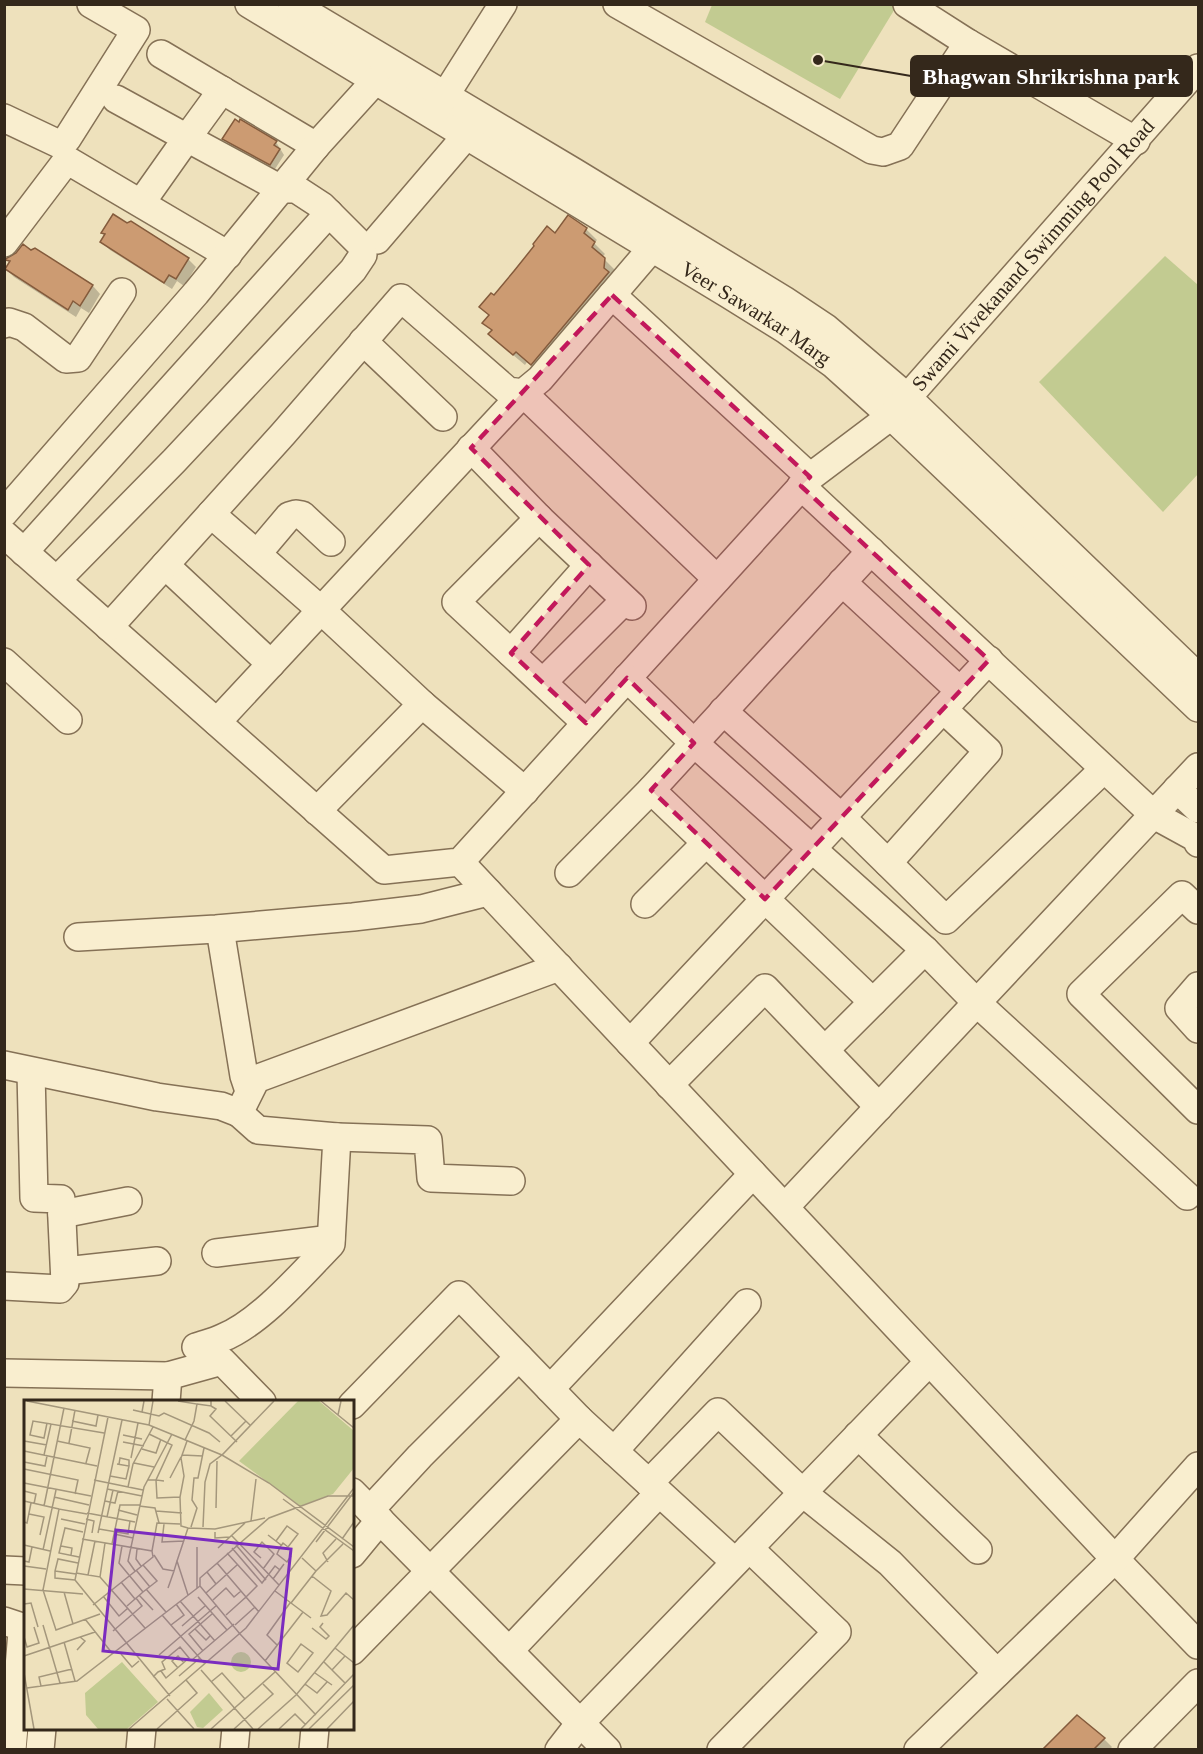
<svg xmlns="http://www.w3.org/2000/svg" width="1203" height="1754" viewBox="0 0 1203 1754" font-family="Georgia,serif">
	<style>
		.green { fill: #c2cb91 }
		.shadow { fill: #0003 }
		.building { fill: #cc9b72; stroke: #845b3c; stroke-width: 1.5 }
		.lines { fill: none; stroke-linecap: round; stroke-linejoin: round }
		.minor-casing { stroke: #857156; stroke-width: 30 }
		.minor { stroke: #f9eecf; stroke-width: 27 }
		.marked { fill: #c2185b; fill-opacity: 0.2; stroke: #c2185b; stroke-width: 4.5; stroke-dasharray: 12 8; stroke-linejoin: round }
		.labels { text-anchor: middle; dominant-baseline: central; stroke-width: 5; stroke-linejoin: round; paint-order: stroke }
		.street-label { font-size: 21px; fill: #34281b; stroke: #f5ebcc }
		.inset-road { fill: none; stroke: #a4977c; stroke-width: 1.5 }
		.view { fill: #7b2cbf; fill-opacity: 0.15; stroke: #7b2cbf; stroke-width: 3 }
		.inset-edge { fill: none; stroke: #34281b; stroke-width: 3 }
		.leader { fill: none; stroke: #34281b; stroke-width: 2 }
		.callout-dot { fill: #34281b; stroke: #f5ebcc; stroke-width: 2 }
		.callout { fill: #34281b; stroke: #34281b; stroke-width: 2 }
		.callout-label { font-size: 22px; text-anchor: middle; font-weight: bold; fill: #fff }
	</style>
	<rect width="100%" height="100%" fill="#eee1bc"/>
	<g class="green">
		<polygon points="893,4 896,7 840,99 705,22 712,5"/>
		<polygon points="1165,256 1198,285 1198,474 1163,512 1039,382"/>
	</g>
	<g class="shadow">
		<polygon points="224,139 276,142 284,155 275,169 229,144"/>
		<polygon points="586,229 597,240 594,243 605,254 602,257 615,270 614,279 542,375 527,362 525,365 501,345 493,331 484,323 490,316 494,297 555,235"/>
		<polygon points="103,233 188,259 196,267 184,286 177,281 172,289 110,250 102,242 106,236"/>
		<polygon points="35,250 93,286 100,294 89,313 81,308 76,317 14,277 6,269 10,263 7,260"/>
		<polygon points="1077,1717 1104,1739 1112,1747 1109,1750 1045,1750"/>
	</g>
	<g class="building">
		<polygon points="235,119 239,122 240,119 277,141 274,145 280,149 270,165 222,139"/>
		<polygon points="113,214 127,223 131,221 189,258 176,279 169,275 164,283 100,242 105,234 101,233"/>
		<polygon points="568,215 587,228 584,233 595,242 592,247 605,258 604,268 609,272 531,365 516,352 513,355 488,334 492,330 482,323 489,315 479,307 491,293 494,295 514,271 534,246 533,244 547,226 555,233"/>
		<polygon points="23,244 31,250 35,248 93,285 80,306 73,301 68,310 5,269 10,261 5,260 7,258 16,253"/>
		<polygon points="1077,1715 1105,1738 1094,1749 1043,1749"/>
	</g>
	<g class="lines">
		<g class="minor-casing">
			<g id="minor">
				<path id="s1" d="M249,4L728,294L786,330L833,364L891,416L1198,708"/>
				<polyline points="292,4 574,172 784,300 826,328 907,397 1198,677"/>
				<polyline points="617,4 872,150 883,152 900,146 968,43"/>
				<polyline points="907,4 968,43 1136,141"/>
				<polyline points="161,54 316,146"/>
				<polyline points="116,99 187,138 141,203"/>
				<polyline points="436,110 503,4"/>
				<polyline points="4,118 59,144 67,139 136,30 91,4"/>
				<polyline points="377,240 466,136"/>
				<polyline points="4,243 67,160 228,255"/>
				<polyline points="612,295 810,477"/>
				<polyline points="4,324 9,322 24,327 66,359 78,358 122,292"/>
				<polyline points="363,341 443,417"/>
				<polyline points="471,448 539,518 456,602 586,723"/>
				<polyline points="801,486 1154,815 1196,838 1198,843"/>
				<polyline points="4,513 196,293 316,146 375,81"/>
				<polyline points="211,514 321,610 422,704"/>
				<polyline points="539,518 632,606"/>
				<path id="s2" d="M4,534L384,870L460,862L810,477L891,416L1198,68"/>
				<polyline points="24,552 329,213"/>
				<polyline points="257,554 289,516 296,514 302,515 331,542"/>
				<polyline points="165,565 271,664"/>
				<polyline points="57,580 174,461 353,270 363,255 362,246 322,206 296,189 281,189 187,138 222,90"/>
				<polyline points="842,582 960,691"/>
				<polyline points="109,627 283,434 401,298 508,391 523,393 540,379 652,248"/>
				<polyline points="511,653 589,565"/>
				<polyline points="4,662 68,720"/>
				<polyline points="627,678 694,743 925,950 977,1003 1187,1196"/>
				<polyline points="543,682 625,600"/>
				<polyline points="723,711 842,818 946,920 1104,769"/>
				<polyline points="217,722 523,393 717,579"/>
				<polyline points="1177,789 1198,809"/>
				<polyline points="651,790 873,1002"/>
				<polyline points="317,811 422,704 525,791"/>
				<polyline points="460,862 1115,1559 1198,1645"/>
				<polyline points="888,863 988,751 943,709"/>
				<polyline points="569,873 651,790 871,551"/>
				<polyline points="645,904 706,843"/>
				<polyline points="1198,910 1182,895 1081,994 1198,1110"/>
				<polyline points="220,929 244,1076 249,1091"/>
				<polyline points="78,937 216,929 353,917 421,909 488,892"/>
				<polyline points="1198,986 1179,1008 1198,1029"/>
				<polyline points="630,1043 989,660"/>
				<polyline points="825,1050 925,950"/>
				<polyline points="4,1065 157,1097 221,1106 239,1113 256,1079 559,967"/>
				<polyline points="669,1085 765,988 879,1107"/>
				<polyline points="337,1137 428,1140 431,1178 511,1181"/>
				<polyline points="785,1207 1198,767"/>
				<polyline points="62,1214 128,1201"/>
				<polyline points="216,1253 331,1239"/>
				<polyline points="65,1271 157,1261"/>
				<polyline points="4,1286 60,1289 65,1283 61,1199 34,1198 31,1072"/>
				<path d="M196,1347C204,1344 214,1342 222,1338C260,1323 302,1274 331,1244L337,1137L258,1130L239,1113"/>
				<polyline points="4,1373 168,1376"/>
				<polyline points="550,1389 753,1174"/>
				<polyline points="166,1402 168,1376 222,1361 262,1402"/>
				<polyline points="352,1405 459,1295 579,1419"/>
				<polyline points="858,1435 978,1550"/>
				<polyline points="614,1451 747,1303"/>
				<polyline points="649,1483 718,1412 803,1493 890,1563 997,1673"/>
				<polyline points="352,1492 607,1750"/>
				<polyline points="370,1510 420,1456 519,1357"/>
				<polyline points="352,1554 380,1520"/>
				<polyline points="4,1570 26,1571"/>
				<polyline points="4,1621 19,1626 22,1632 12,1750"/>
				<polyline points="352,1651 579,1419 735,1562"/>
				<polyline points="509,1651 659,1493"/>
				<polyline points="40,1750 42,1728"/>
				<polyline points="140,1750 142,1728"/>
				<polyline points="234,1750 236,1728"/>
				<polyline points="313,1750 315,1728"/>
				<polyline points="559,1750 580,1723 929,1362"/>
				<polyline points="721,1750 837,1632 749,1548"/>
				<polyline points="918,1750 1115,1559 1198,1466"/>
				<polyline points="1132,1750 1198,1683"/>
			</g>
		</g>
		<use href="#minor" class="minor"/>
	</g>
	<path class="marked" d="M612,295L810,477L801,486L989,660L765,899L651,790L694,743L627,678L586,723L511,653L589,565L471,448Z"/>
	<g class="labels">
		<g class="street-label">
			<text stroke="none"><textPath href="#s2" startOffset="1420">Swami Vivekanand Swimming Pool Road</textPath></text>
			<text stroke="none"><textPath href="#s1" startOffset="594">Veer Sawarkar Marg</textPath></text>
		</g>
	</g>
	<g transform="translate(24 1400)">
		<rect width="330" height="330" fill="#eee1bc"/>
		<path d="M274,1H295L330,31V68L309,94L276,106L215,61ZM207 262a10 10 0 1 1 20 0a10 10 0 1 1-20 0ZM98,262L134,302L103,329H74L62,315L61,293ZM185,293L199,310L179,328L173,327L166,312Z" fill="#c2cb91"/>
		<path class="inset-road" d="M3,1L125,25L198,55L250,1M154,1L173,4L170,21L161,40M201,1L226,25M297,1L314,15M317,1L314,15L330,28M173,4L187,6V1M187,6L192,9L186,16L213,42M109,10L118,12L120,1M118,12L135,16L140,13L185,33L196,42M84,17L51,180L146,296M48,21L72,26L74,15M23,23L20,38L6,35L9,21L27,24M125,25L129,1M125,34L148,45L132,80L140,81M99,35L118,39M207,36L222,21M0,41L23,45M33,41L66,48L62,63M163,41L157,58L160,76L156,97L157,126L164,128M99,42L120,46M45,43L51,10M118,49L132,53L137,39M0,51L73,66M20,55L27,24L80,33M158,55L179,56M107,58L114,23M0,62L21,66L23,56M110,63L130,67M95,64L96,58L105,60V66M0,69L54,80L51,94M86,76L102,79L105,66L93,64M146,78L157,57M70,80L119,90M124,80H132L133,98L156,97M0,83L67,96M104,87L109,64L129,27M83,89L118,96M0,91L12,94L10,104M30,97L65,105M259,99L330,151M0,101L35,109M81,101L91,103L94,91M20,106L40,8M115,106L131,108L135,123M192,108L193,61M94,110L113,115M132,111L158,113M63,113L111,122M5,114L20,117L16,135M63,114L35,109L19,190L32,230L76,214M83,117L89,90M37,119L61,124M62,119L70,121L68,133M227,121L232,79M0,122L3,123L7,103M140,124L138,142L160,141M167,127L173,108L168,100L170,78H174L180,48M179,127L181,82L186,64L198,55L245,83L330,147M75,129L104,134L106,121M191,132V138L206,137M74,133L98,20M90,134L109,138M244,135L257,145L253,154L263,162L267,156M208,136L255,185M58,139L128,151L129,157L69,205M318,139L330,122M252,141L263,126L274,134L264,147L259,143L257,146M292,142L330,92M88,144L96,105H116M0,145L26,151M212,145L242,180M37,146L48,148L47,155M98,146L95,163L119,192L103,206M173,147V188M194,148L221,123M208,148L238,183L251,166L256,170M113,149L112,159L117,166M19,150L32,90M128,151L133,123L156,124M203,153L233,186L222,197L235,212M130,155L139,169L150,171L153,161M55,157L35,153L41,128L59,132M237,158L230,152L238,142L250,154L239,169M0,161L5,162L8,147M304,162L299,153L312,139M193,163L222,197L202,215M119,165L133,181L119,192M0,166L22,169M112,170L126,187M31,171L52,174M111,171L104,161L120,87L148,34M292,171L319,144M52,173L76,177L81,143M64,175L71,141M288,176L307,191L297,216L303,215L322,193L330,200M76,177L121,228M249,179L260,164M51,180L31,178V171L34,159L54,163M97,182L111,199M192,184L213,165M144,188L150,171M0,189L59,194M122,189L142,212M251,191L287,218M40,192L49,224M182,193L192,184L183,172M115,195L129,210M164,195L153,161L164,128L191,129L241,118M79,196L95,216L104,208M174,197L203,230M189,200L202,188L210,197L217,191M156,201L191,241M267,203L292,171L278,158M0,204L7,203L14,227M138,215L181,264M61,219L88,253M19,225L36,283M147,225L160,215L152,204M211,225L231,207M158,226L181,206M288,228L302,239L305,236L296,227L299,223M171,229L182,240L186,236M89,231L118,206L112,198M0,237L3,247L15,243L10,227M40,242L51,281M277,244L289,253L274,272L263,263ZM253,245L243,235L266,203M311,248L330,263M53,250L61,241L56,237M179,251L165,234L188,214M97,254L108,267L115,261M135,255L193,205M0,256L71,232M168,260L210,224M241,261L279,212M300,262L308,270L321,256M154,268L148,261L154,256L160,263M177,270L229,329M308,270L321,283M0,273L10,329M291,273L308,285M155,276L176,258M129,277L134,272L141,269L138,262L156,247L165,258L142,278L137,271M187,282L198,273L221,299M281,284L293,293L303,282M17,286L15,277L48,269M3,288L53,281L176,186M143,299L170,329M292,315L216,234L176,186V178L245,118L304,96H330M105,329L222,228L330,88M133,329L173,293L162,280M187,329L251,272M210,329L249,294L239,284M234,329L272,295L330,225M255,329L271,314L282,325M277,329L330,274M285,329L330,285M303,329L330,301"/>
		<path class="view" d="M92,130L267,149L254,269L79,251Z"/>
		<rect width="330" height="330" class="inset-edge"/>
	</g>
	<path class="leader" d="M818 60L911 76"/>
	<circle class="callout-dot" cx="818" cy="60" r="6"/>
	<rect class="callout" x="911" y="56" width="281" height="40" rx="6"/>
	<g class="callout-label">
		<text x="1051" y="84">Bhagwan Shrikrishna park</text>
	</g>
	<rect width="1203" height="1754" fill="none" stroke="#34281b" stroke-width="12"/>
</svg>
